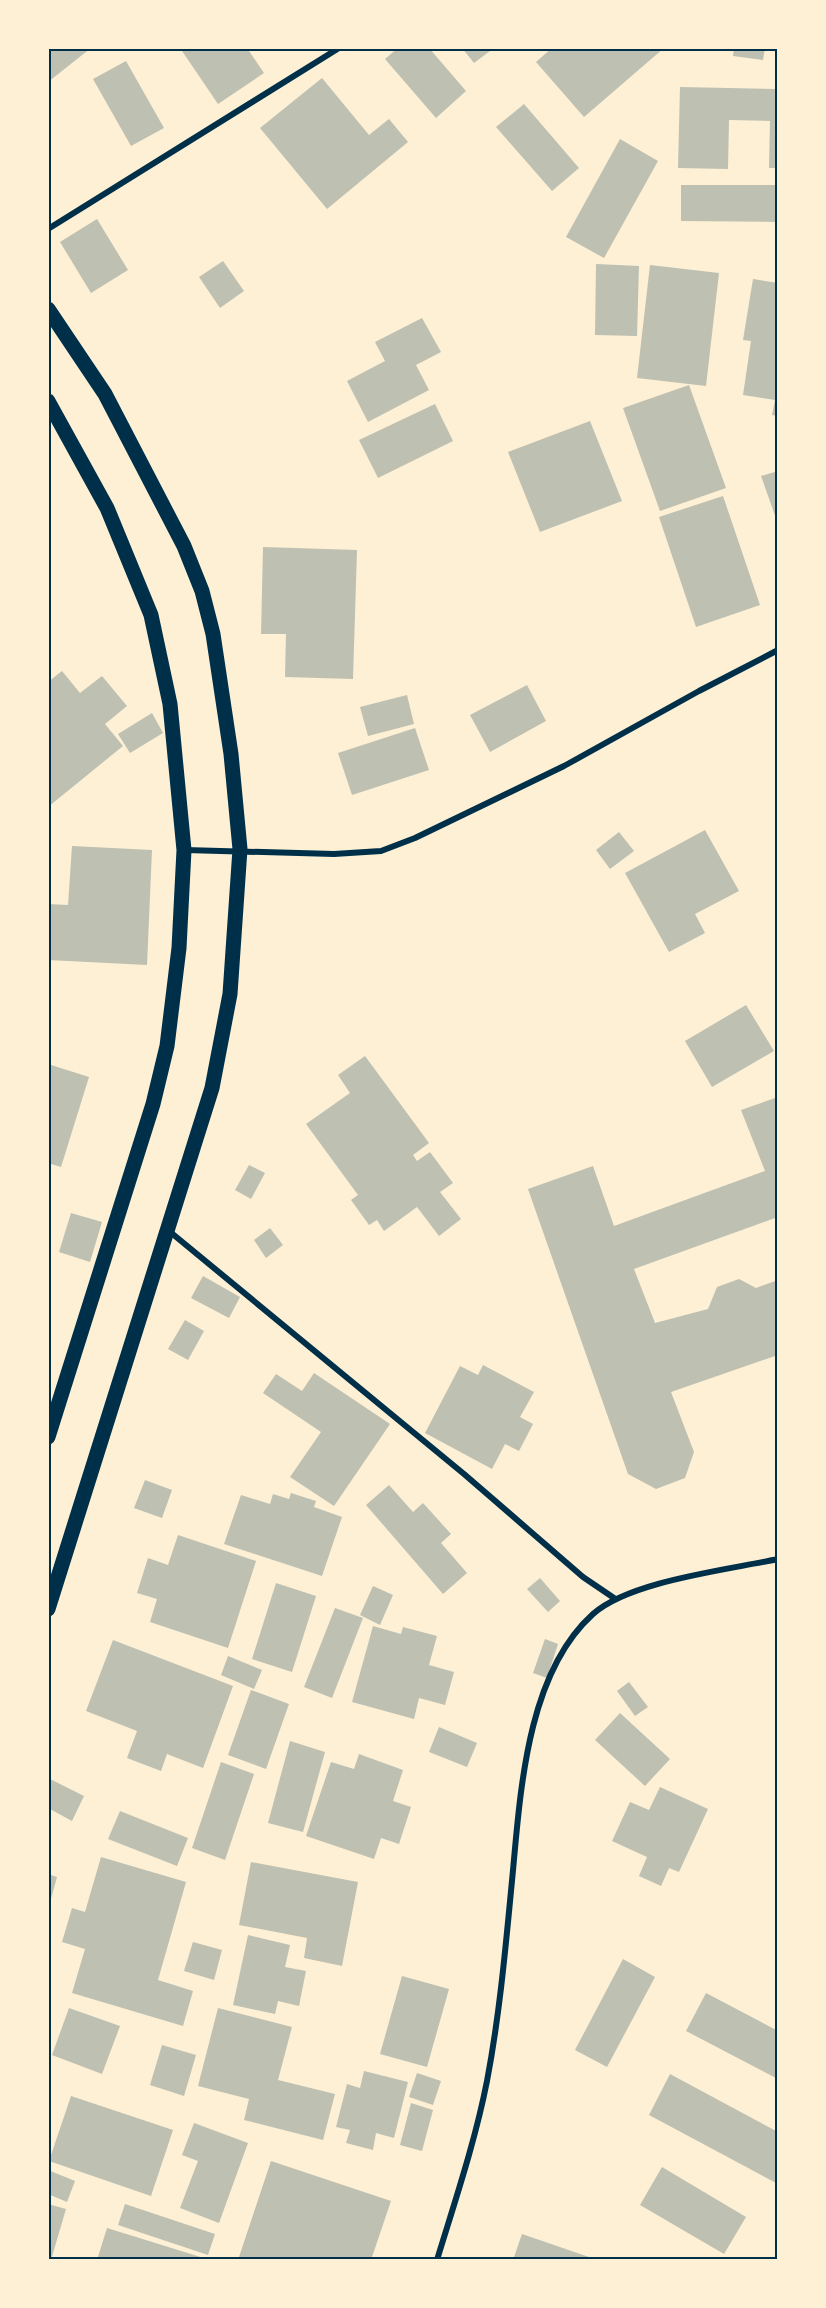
<svg xmlns="http://www.w3.org/2000/svg" width="826" height="2308" viewBox="0 0 826 2308" font-family="Raleway,sans-serif">
	<style>
		.building { fill: #bec0b2 }
		.lines { fill: none; stroke-linecap: round; stroke-linejoin: round }
		.minor { stroke: #003049; stroke-width: 6 }
		.primary { stroke: #003049; stroke-width: 15 }
		.neatline { fill: none; stroke: #003049; stroke-width: 2 }
	</style>
	<rect width="100%" height="100%" fill="#fdf0d5"/>
	<g class="building">
		<polygon points="48,48 91,48 48,82"/>
		<polygon points="180,48 247,48 264,73 218,104"/>
		<polygon points="398,48 429,48 466,91 436,118 385,59"/>
		<polygon points="462,48 494,48 474,63"/>
		<polygon points="552,48 664,48 584,117 536,62"/>
		<polygon points="734,48 765,48 763,60 733,56"/>
		<polygon points="126,61 164,128 131,146 93,79"/>
		<polygon points="322,78 369,135 389,119 408,142 327,209 260,128"/>
		<polygon points="680,87 778,89 778,168 769,168 770,121 729,120 728,169 678,168"/>
		<polygon points="524,104 579,168 552,191 496,127"/>
		<polygon points="620,139 658,161 604,258 566,237"/>
		<polygon points="681,185 778,185 778,222 681,221"/>
		<polygon points="97,219 128,270 91,293 60,242"/>
		<polygon points="223,261 244,291 220,308 199,277"/>
		<polygon points="596,264 639,266 637,336 595,335"/>
		<polygon points="650,265 719,273 706,386 637,378"/>
		<polygon points="753,279 778,283 778,416 772,415 775,400 743,395 751,341 743,340"/>
		<polygon points="422,318 441,352 416,365 429,390 368,422 347,381 385,361 375,342"/>
		<polygon points="689,385 726,488 660,511 623,408"/>
		<polygon points="435,404 453,441 378,478 359,440"/>
		<polygon points="590,421 622,501 540,532 508,452"/>
		<polygon points="778,471 778,524 761,476"/>
		<polygon points="723,496 760,605 696,627 659,517"/>
		<polygon points="263,547 357,550 353,679 285,677 286,634 261,634"/>
		<polygon points="62,671 80,693 102,676 127,706 105,724 123,746 48,807 48,682"/>
		<polygon points="527,685 546,721 490,752 470,715"/>
		<polygon points="407,695 414,724 368,736 360,707"/>
		<polygon points="152,713 163,733 130,753 118,734"/>
		<polygon points="415,728 429,770 352,795 338,753"/>
		<polygon points="705,830 739,891 695,914 705,933 669,952 625,873"/>
		<polygon points="619,832 634,851 610,869 596,850"/>
		<polygon points="72,846 152,850 147,965 48,960 48,904 68,905"/>
		<polygon points="746,1005 774,1051 712,1087 685,1041"/>
		<polygon points="365,1056 429,1143 413,1155 417,1161 430,1152 453,1183 440,1192 461,1219 439,1236 417,1207 384,1231 377,1220 369,1225 351,1200 358,1195 306,1124 350,1093 338,1075"/>
		<polygon points="48,1064 89,1077 61,1167 48,1163"/>
		<polygon points="778,1097 778,1217 634,1269 655,1323 708,1309 717,1287 739,1279 756,1288 778,1280 778,1355 671,1392 694,1452 685,1478 656,1489 628,1474 528,1189 593,1166 614,1226 765,1171 741,1110"/>
		<polygon points="249,1165 265,1173 251,1199 235,1190"/>
		<polygon points="71,1213 102,1222 90,1262 59,1252"/>
		<polygon points="270,1228 283,1245 266,1258 254,1240"/>
		<polygon points="203,1276 240,1297 229,1318 191,1298"/>
		<polygon points="185,1320 204,1331 188,1360 168,1349"/>
		<polygon points="483,1365 534,1392 520,1417 533,1424 519,1451 505,1444 492,1469 425,1433 460,1366 478,1375"/>
		<polygon points="314,1373 390,1424 334,1506 290,1477 321,1432 263,1393 276,1374 302,1391"/>
		<polygon points="145,1480 172,1490 162,1518 134,1508"/>
		<polygon points="389,1485 413,1512 423,1503 451,1534 441,1543 467,1573 443,1594 366,1505"/>
		<polygon points="291,1493 316,1501 314,1507 342,1517 322,1576 224,1544 241,1495 270,1504 273,1494 289,1499"/>
		<polygon points="178,1535 256,1561 228,1648 150,1622 157,1599 137,1593 148,1558 168,1565"/>
		<polygon points="540,1578 560,1601 548,1612 527,1589"/>
		<polygon points="276,1583 316,1596 292,1672 252,1659"/>
		<polygon points="373,1586 393,1595 380,1625 360,1615"/>
		<polygon points="335,1608 363,1618 332,1698 304,1687"/>
		<polygon points="373,1626 401,1634 403,1627 437,1636 429,1665 454,1672 445,1705 419,1698 414,1719 352,1702"/>
		<polygon points="545,1639 558,1644 547,1678 533,1673"/>
		<polygon points="113,1640 233,1686 203,1768 167,1754 161,1771 127,1758 137,1731 86,1711"/>
		<polygon points="228,1656 262,1670 254,1689 221,1675"/>
		<polygon points="629,1682 648,1707 635,1716 617,1691"/>
		<polygon points="251,1690 289,1704 266,1769 228,1755"/>
		<polygon points="620,1713 670,1759 645,1786 595,1740"/>
		<polygon points="439,1727 477,1743 467,1767 429,1752"/>
		<polygon points="290,1741 325,1752 303,1832 268,1823"/>
		<polygon points="359,1754 403,1770 393,1801 411,1807 399,1844 381,1838 374,1859 306,1836 331,1762 354,1769"/>
		<polygon points="221,1762 254,1774 225,1860 192,1848"/>
		<polygon points="50,1779 84,1796 72,1821 48,1808"/>
		<polygon points="660,1787 708,1809 679,1872 669,1868 661,1886 639,1876 647,1857 612,1841 630,1802 649,1810"/>
		<polygon points="120,1811 188,1838 177,1866 108,1839"/>
		<polygon points="101,1857 186,1882 158,1980 193,1991 183,2026 72,1993 85,1949 62,1942 72,1908 85,1912"/>
		<polygon points="251,1862 358,1882 342,1966 304,1958 307,1938 239,1925"/>
		<polygon points="48,1874 57,1877 49,1906 48,1906"/>
		<polygon points="248,1935 290,1945 285,1967 306,1971 299,2006 278,2001 275,2014 233,2005"/>
		<polygon points="193,1942 222,1950 214,1980 184,1971"/>
		<polygon points="623,1959 655,1977 607,2067 575,2050"/>
		<polygon points="402,1976 449,1989 427,2067 380,2054"/>
		<polygon points="706,1993 778,2031 778,2079 686,2031"/>
		<polygon points="69,2008 120,2026 102,2074 52,2055"/>
		<polygon points="218,2008 292,2027 278,2080 335,2094 323,2140 244,2120 249,2099 198,2086"/>
		<polygon points="162,2045 196,2055 184,2096 150,2085"/>
		<polygon points="364,2071 408,2082 394,2138 376,2133 373,2150 346,2143 350,2130 336,2127 347,2084 360,2088"/>
		<polygon points="417,2073 441,2081 433,2105 409,2097"/>
		<polygon points="670,2074 778,2132 776,2183 649,2115"/>
		<polygon points="71,2096 173,2130 151,2196 49,2161"/>
		<polygon points="411,2103 433,2110 422,2151 400,2145"/>
		<polygon points="194,2123 248,2143 219,2223 180,2208 198,2161 182,2155"/>
		<polygon points="271,2161 391,2201 371,2260 238,2260"/>
		<polygon points="662,2167 746,2217 724,2254 640,2205"/>
		<polygon points="48,2170 75,2181 67,2202 48,2194"/>
		<polygon points="48,2204 66,2209 51,2260 48,2260"/>
		<polygon points="125,2204 215,2234 208,2255 118,2225"/>
		<polygon points="107,2228 207,2259 206,2260 97,2260"/>
		<polygon points="522,2234 589,2257 588,2260 513,2260"/>
	</g>
	<g class="lines">
		<g class="minor">
			<polyline points="48,229 339,48"/>
			<polyline points="185,850 334,854 381,851 415,838 564,766 699,691 778,650"/>
			<polyline points="169,1231 464,1474 583,1577 614,1598"/>
			<path d="M437,2260C455,2201 475,2142 487,2081C499,2018 505,1954 511,1891C520,1804 523,1677 593,1614C630,1581 727,1570 778,1559"/>
		</g>
		<g class="primary">
			<polyline points="48,309 105,394 184,546 202,591 213,634 231,754 240,849 230,994 212,1088 48,1609"/>
			<polyline points="48,401 107,508 151,615 170,704 184,850 179,948 167,1046 153,1104 48,1437"/>
		</g>
	</g>
	<rect width="826" height="2308" fill="none" stroke="#fdf0d5" stroke-width="99"/>
	<rect x="50" y="50" width="726" height="2208" class="neatline"/>
</svg>
